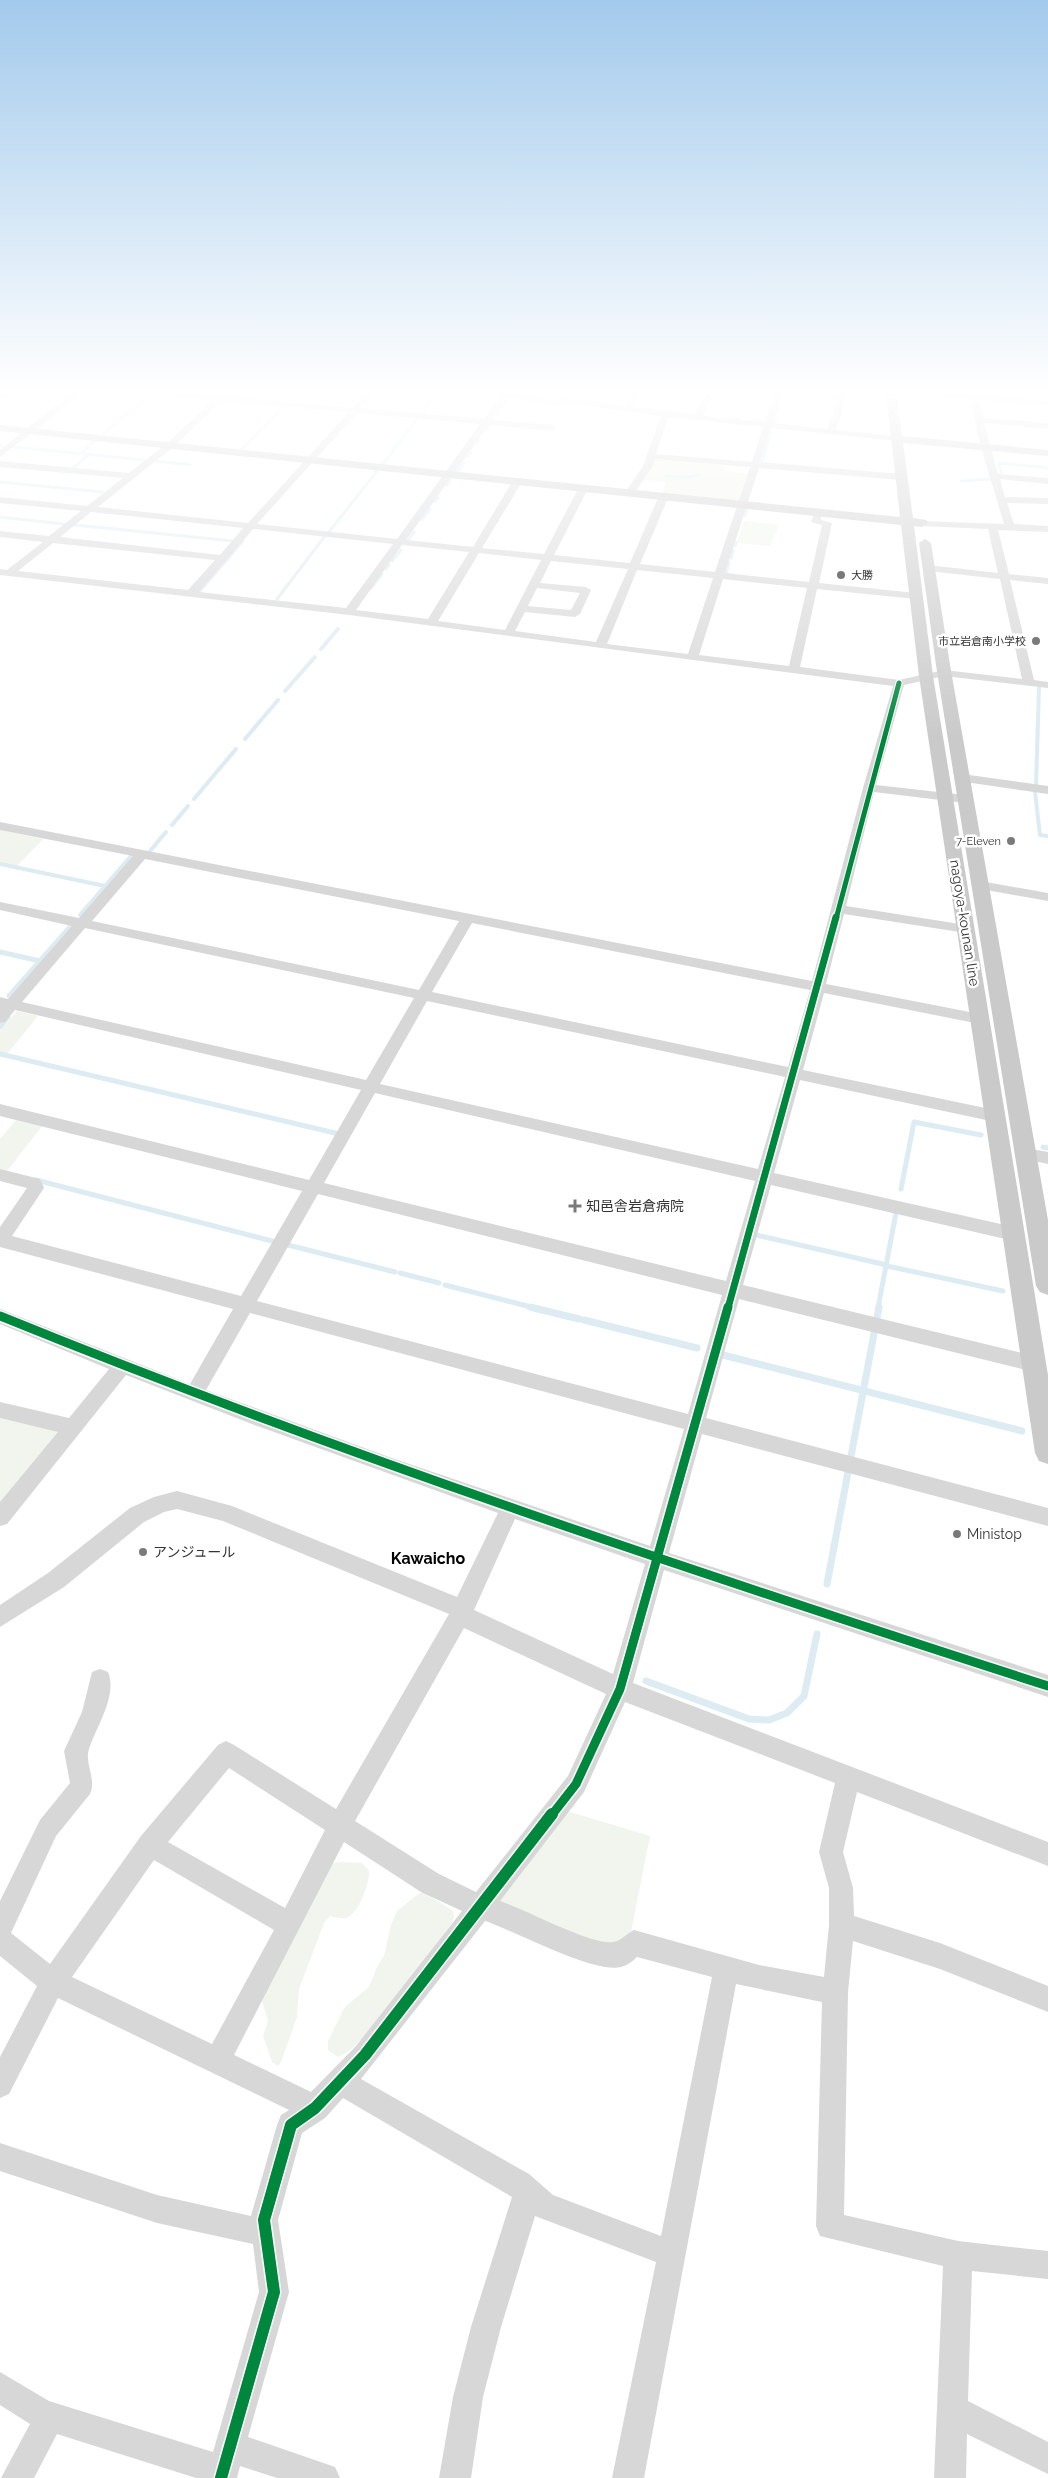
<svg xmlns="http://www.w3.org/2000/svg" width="1048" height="2478" viewBox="0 0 1048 2478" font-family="Raleway,'Noto Sans JP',sans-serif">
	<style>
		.green { fill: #f1f5ed }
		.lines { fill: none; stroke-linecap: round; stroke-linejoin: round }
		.stream-far3 { stroke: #ddebf3; stroke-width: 3 }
		.stream-far2 { stroke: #ddebf3; stroke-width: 4 }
		.stream-far1 { stroke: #ddebf3; stroke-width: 5 }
		.stream { stroke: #ddebf3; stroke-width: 7 }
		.minor { fill: #d7d7d7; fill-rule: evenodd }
		.major { fill: #cacaca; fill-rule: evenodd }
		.cycleway-far3-casing { stroke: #fff; stroke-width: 7 }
		.cycleway-far2-casing { stroke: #fff; stroke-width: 10 }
		.cycleway-far1-casing { stroke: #fff; stroke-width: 12 }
		.cycleway-casing { stroke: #fff; stroke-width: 15 }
		.cycleway-far3 { stroke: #00873e; stroke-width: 5 }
		.cycleway-far2 { stroke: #00873e; stroke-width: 7 }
		.cycleway-far1 { stroke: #00873e; stroke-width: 9 }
		.cycleway { stroke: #00873e; stroke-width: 12 }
		.poi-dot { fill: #7a7a7a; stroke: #fff; stroke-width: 2 }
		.labels { text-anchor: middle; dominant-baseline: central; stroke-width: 5; stroke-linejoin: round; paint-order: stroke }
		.far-poi-label { font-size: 11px; fill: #333; stroke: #fff; text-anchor: end }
		.street-label { font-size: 14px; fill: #333; stroke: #fff }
		.poi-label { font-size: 14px; fill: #333; stroke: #fff; text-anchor: start }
		.quarter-label { font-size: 16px; font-weight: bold; fill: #000; stroke: #fff }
	</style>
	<rect width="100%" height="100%" fill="#fff"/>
	<g class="green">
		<polygon points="653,459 701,461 701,463 725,465 724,471 748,474 738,501 662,494 666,482 642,480"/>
		<polygon points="744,521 779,525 770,546 737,543"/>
		<polygon points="0,830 43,839 17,866 0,863"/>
		<polygon points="17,1011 38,1016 7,1054 0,1052 0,1031"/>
		<polygon points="16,1120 42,1126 7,1171 0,1169 0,1139"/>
		<polygon points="0,1418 56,1431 58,1435 3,1502 0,1502"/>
		<polygon points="567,1811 650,1836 630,1937 605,1948 492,1905"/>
		<path d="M338,1862L362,1863L369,1871C370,1882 358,1915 346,1918C342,1919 335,1917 330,1916L324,1923L299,1989L297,2017L281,2062L278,2066L272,2062L263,2036L268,2021L262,2001L266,1987L329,1864Z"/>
		<polygon points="423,1892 453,1911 454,1916 452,1923 369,2032 349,2051 338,2057 328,2050 328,2041 345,2007 369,1987 377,1967 384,1956 391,1925 397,1911 417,1895"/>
	</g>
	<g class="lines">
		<g class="stream-far3">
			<polyline points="526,392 552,396"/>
			<polyline points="226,396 231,392"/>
			<polyline points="782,397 783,395"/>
			<polyline points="567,398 571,392"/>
			<polyline points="584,401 611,404"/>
			<polyline points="287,403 298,392"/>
			<polyline points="65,407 84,392"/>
			<polyline points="647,409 695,415"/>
			<polyline points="778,409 780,405"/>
			<polyline points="500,410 508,397"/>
			<polyline points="420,415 439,392"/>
			<polyline points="728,418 739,419"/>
			<polyline points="493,420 499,412"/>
			<polyline points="754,420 764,421"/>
			<polyline points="775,422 776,418"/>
			<polyline points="37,429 60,410"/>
			<polyline points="487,429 490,425"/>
			<polyline points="104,433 151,393"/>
			<polyline points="22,440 29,435"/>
			<polyline points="769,440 771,432"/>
			<polyline points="477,443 480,440"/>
			<polyline points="0,446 3,446"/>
			<polyline points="14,447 144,460"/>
			<polyline points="241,450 285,405"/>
			<polyline points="80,454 95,441"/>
			<polyline points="468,456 471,453"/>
			<polyline points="154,461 190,465"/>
			<polyline points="762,462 768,442"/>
			<polyline points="382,465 419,417"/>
			<polyline points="72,469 88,455"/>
			<polyline points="457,473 464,463"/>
			<polyline points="1001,473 999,463 1048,468"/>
			<polyline points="666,476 690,477 698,475"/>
			<polyline points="961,481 990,479"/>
			<polyline points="0,482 103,492"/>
			<polyline points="447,485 450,480"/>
			<polyline points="435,501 438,498"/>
			<polyline points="745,516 747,510"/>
			<polyline points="0,517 64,524"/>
			<polyline points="422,520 430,509"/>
			<polyline points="75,525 233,541"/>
			<polyline points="329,532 377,471"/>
			<polyline points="408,540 414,532"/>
			<polyline points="735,546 736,542"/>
			<polyline points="731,558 733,551"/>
			<polyline points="392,561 401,550"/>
			<polyline points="729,563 726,574 733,575"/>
			<polyline points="386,569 389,565"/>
			<polyline points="371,588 382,574"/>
			<polyline points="200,591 243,541"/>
			<polyline points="277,599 325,536"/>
		</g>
		<g class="stream-far2">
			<polyline points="321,649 338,629"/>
			<polyline points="285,691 315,657"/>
			<polyline points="245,739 278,700"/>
			<polyline points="1036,786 1039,687"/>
			<polyline points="1035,792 1040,835 1048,836"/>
			<polyline points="194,799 236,749"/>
			<polyline points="172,825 188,806"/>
			<polyline points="150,851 166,832"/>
			<polyline points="0,864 105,886"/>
			<polyline points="80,915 131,856"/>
		</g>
		<g class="stream-far1">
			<polyline points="0,952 40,961"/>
			<polyline points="9,996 70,927"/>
			<polyline points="0,1027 8,1017"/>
			<polyline points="0,1054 335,1133"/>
			<polyline points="1043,1147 1048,1148"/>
			<polyline points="36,1180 272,1241"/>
			<polyline points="901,1189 914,1122 981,1135"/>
			<polyline points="756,1235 887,1265"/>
			<polyline points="288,1245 395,1272"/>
			<polyline points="887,1266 1003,1291"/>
			<polyline points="400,1273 439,1283"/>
			<polyline points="445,1285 535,1308"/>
			<polyline points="878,1308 896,1213"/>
		</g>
		<g class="stream">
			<polyline points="530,1307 579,1319"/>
			<polyline points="584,1320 697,1348"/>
			<polyline points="719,1354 1022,1431"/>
			<polyline points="827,1584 879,1307"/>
			<polyline points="646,1681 749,1719 769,1720 787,1713 804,1696 817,1634"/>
		</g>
		<g class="minor">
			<polygon points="3,392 12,392 0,399 0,393"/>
			<polygon points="38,392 82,392 0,457 0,450 68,396 42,394"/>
			<path d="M147,392H173L218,395L222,392H230L226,396L353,408L367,392H375L361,408L484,419L501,396L489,394L488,392H512L544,399H568L626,406L633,392H641L633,407L695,415L705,392H713L703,416L765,422L775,392H783L773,423L827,429L833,416L836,392H844L841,416L835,430L896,436L899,437V441L771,428L760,462L901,474L906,477L901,480L759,468L725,573L809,582L822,525L811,522L815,511H821V520L832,523L819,583L916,593L921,596L916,599L817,589L800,667L899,680L944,670L1022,679L1000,579L928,571L923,568L928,565L998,573L988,529L922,526L919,525V521L1004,524L981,447L970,399L916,394L912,392L969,394V392H977L978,395L1048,401V405L979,400L983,418L1048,423V429L984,423L998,474L1048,478V484L1000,479L1005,497L1048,498V504L1007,503L1014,524L1048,526V532L998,530L1009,574L1048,578V584L1010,580L1034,680L1048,682V688L944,676L904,685L876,785L965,795L971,799L965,803L874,792L846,906L966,925L973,929L966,933L844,914L826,984L980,1014L988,1019L980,1024L824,993L803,1070L995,1110L1001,1112L1003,1116L1001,1120L995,1122L800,1080L774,1173L1014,1227L1020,1229L1023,1234L1020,1239L1014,1241L771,1185L743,1285L1034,1356L1041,1358L1043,1364L1041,1370L1034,1372L739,1299L706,1418L1048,1508V1526L702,1434L669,1553L1048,1675V1697L664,1570L633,1683L1048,1842V1866L857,1792L843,1852L853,1888L854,1916L940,1943L1048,1986V2012L940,1969L853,1941L848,1992L844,2215L958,2241L1048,2251V2279L972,2271L968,2401L1048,2442V2474L967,2434L966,2478H934L943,2266L820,2236L816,2226L822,2002L736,1984L644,2478H612L656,2262L535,2216L501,2327L483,2397L471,2478H439L453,2397L471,2327L512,2197L343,2098L325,2118L302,2133L278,2220L289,2292L248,2437L335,2467L340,2478H277L240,2466L237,2478H196L57,2434L34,2478H1L30,2424L0,2405V2372L49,2401L213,2452L259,2292L253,2244L157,2223L0,2171V2143L157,2195L251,2216L277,2125L281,2115L289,2110L58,1998L9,2094L0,2098V2057L37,1986L0,1956V1901L40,1820L70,1783L64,1751L82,1712L92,1672L100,1669L108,1672C118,1695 96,1727 89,1749C84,1764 97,1779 90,1794L56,1836L11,1933L50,1964L141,1836L218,1745L226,1741L234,1745L336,1809L449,1614L223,1521L177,1509L164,1512L144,1522L64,1587L0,1627V1605L48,1573L130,1508L154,1497L177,1491L232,1506L457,1597L498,1513L252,1424L126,1375L7,1524L0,1526V1502L58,1432L0,1418V1402L69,1418L109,1369L0,1324V1309L190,1384L233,1309L0,1247V1227L27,1188L0,1181V1169L40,1179L44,1188L12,1236L241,1296L302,1191L0,1116V1104L309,1180L361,1090L15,1010L5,1022L0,1023V997L8,999L72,926L0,910V902L79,918L133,856L0,830V822L812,981L863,788L893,686L349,615L0,575V569L7,570L43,542L0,537V531L49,536L81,511L0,503V497L87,506L123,478L0,467V461L129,473L166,444L213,400L151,394ZM508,397L556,405L568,403L661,416L643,466L624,494L626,496H632L653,466L655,459L750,467L715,572L640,564L668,498L663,495L658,498L630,563L554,555L588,489L583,486L578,489L544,554L482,548L522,482L517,479L512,482L473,547L406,540L489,425L553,431L557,428L553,425L492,420ZM222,401L349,412L248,523L98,507L172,448ZM357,413L480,424L397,539L257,524ZM668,417L763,427L752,462L656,454ZM91,512L243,528L220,555L60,537ZM253,529L393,544L346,608L199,592ZM53,543L215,560L188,590L18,571ZM402,545L469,552L428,619L356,610ZM479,553L541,560L505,630L438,621ZM551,561L628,569L596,642L515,631L525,612L575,617L580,614L591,590L586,587L540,583ZM637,570L713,578L688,654L607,644ZM723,579L807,588L789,666L699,655ZM537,588L580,593L571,610L528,606ZM145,859L459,921L419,990L92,921ZM472,923L810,990L788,1067L432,992ZM85,928L414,998L366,1080L22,1002ZM427,1001L785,1077L758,1169L380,1084ZM375,1093L755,1181L726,1281L324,1183ZM318,1194L722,1295L688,1414L257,1301ZM250,1313L684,1429L650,1546L389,1457L206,1390ZM515,1519L645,1564L613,1674L474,1610ZM464,1628L606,1694L568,1776L476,1892L439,1874L355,1821ZM625,1702L835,1783L819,1852L829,1888V1925L824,1977L759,1965L634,1930C628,1933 620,1941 614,1942C592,1946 525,1909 500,1901L584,1792ZM229,1768L325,1830L285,1908L168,1842ZM344,1842L421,1892L462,1911L356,2046L311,2092L234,2055ZM154,1860L274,1930L212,2044L72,1977ZM485,1921C515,1931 594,1974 621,1967C628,1965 633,1961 637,1957L712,1977L661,2236L553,2195L529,2174L361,2079Z"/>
			<polygon points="962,774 1048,786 1048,794 958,781 956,778"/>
			<polygon points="980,881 1048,893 1048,901 975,888 973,885"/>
			<polygon points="1026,1148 1048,1152 1048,1164 1020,1158 1018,1154 1020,1150"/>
		</g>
		<g class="major">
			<polygon points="886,392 896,392 902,436 1048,450 1048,456 903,443 913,518 926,520 928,523 922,527 914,526 933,676 1048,1375 1048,1464 1039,1461 1035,1453 919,676 901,525 0,431 0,425 900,517"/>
			<polygon points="925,539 931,543 950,665 1048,1220 1048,1295 1040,1292 1036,1286 936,665 919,543"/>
		</g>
		<g class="cycleway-far3-casing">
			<polyline id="cycleway-far3" points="836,919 899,683"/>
		</g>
		<g class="cycleway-far2-casing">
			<polyline id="cycleway-far2" points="728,1308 836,917"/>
		</g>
		<g class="cycleway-far1-casing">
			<g id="cycleway-far1">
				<path d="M0,1316C344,1456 695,1572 1048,1686"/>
				<polyline points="551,1816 576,1784 620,1689 728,1307"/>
			</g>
		</g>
		<g class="cycleway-casing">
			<polyline id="cycleway" points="221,2478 274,2292 264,2220 291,2125 315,2108 365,2055 552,1814"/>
		</g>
		<use href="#cycleway-far3" class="cycleway-far3"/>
		<use href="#cycleway-far2" class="cycleway-far2"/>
		<use href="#cycleway-far1" class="cycleway-far1"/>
		<use href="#cycleway" class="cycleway"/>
	</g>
	<linearGradient id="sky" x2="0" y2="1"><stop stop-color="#a3caec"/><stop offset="0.53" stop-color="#fff"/><stop offset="1" stop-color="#fff" stop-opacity="0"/></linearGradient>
	<rect width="1048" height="738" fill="url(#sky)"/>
	<g class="poi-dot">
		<circle cx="841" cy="575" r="5"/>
		<circle cx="1036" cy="641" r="5"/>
		<circle cx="1011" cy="841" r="5"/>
		<path d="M572.5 1198.5h5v5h5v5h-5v5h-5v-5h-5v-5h5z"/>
		<circle cx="957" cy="1534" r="5"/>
		<circle cx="143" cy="1552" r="5"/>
	</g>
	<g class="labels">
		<g class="far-poi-label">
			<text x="851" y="575" text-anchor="start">大勝</text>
			<text x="1026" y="641">市立岩倉南小学校</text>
			<text x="1001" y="841">7-Eleven</text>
		</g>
		<g class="street-label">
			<text transform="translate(965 923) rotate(81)">nagoya-kounan line</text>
		</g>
		<g class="poi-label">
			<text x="586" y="1206">知邑舎岩倉病院</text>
			<text x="967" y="1534">Ministop</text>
			<text x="153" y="1552">アンジュール</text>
		</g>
		<g class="quarter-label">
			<text x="428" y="1558">Kawaicho</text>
		</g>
	</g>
</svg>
